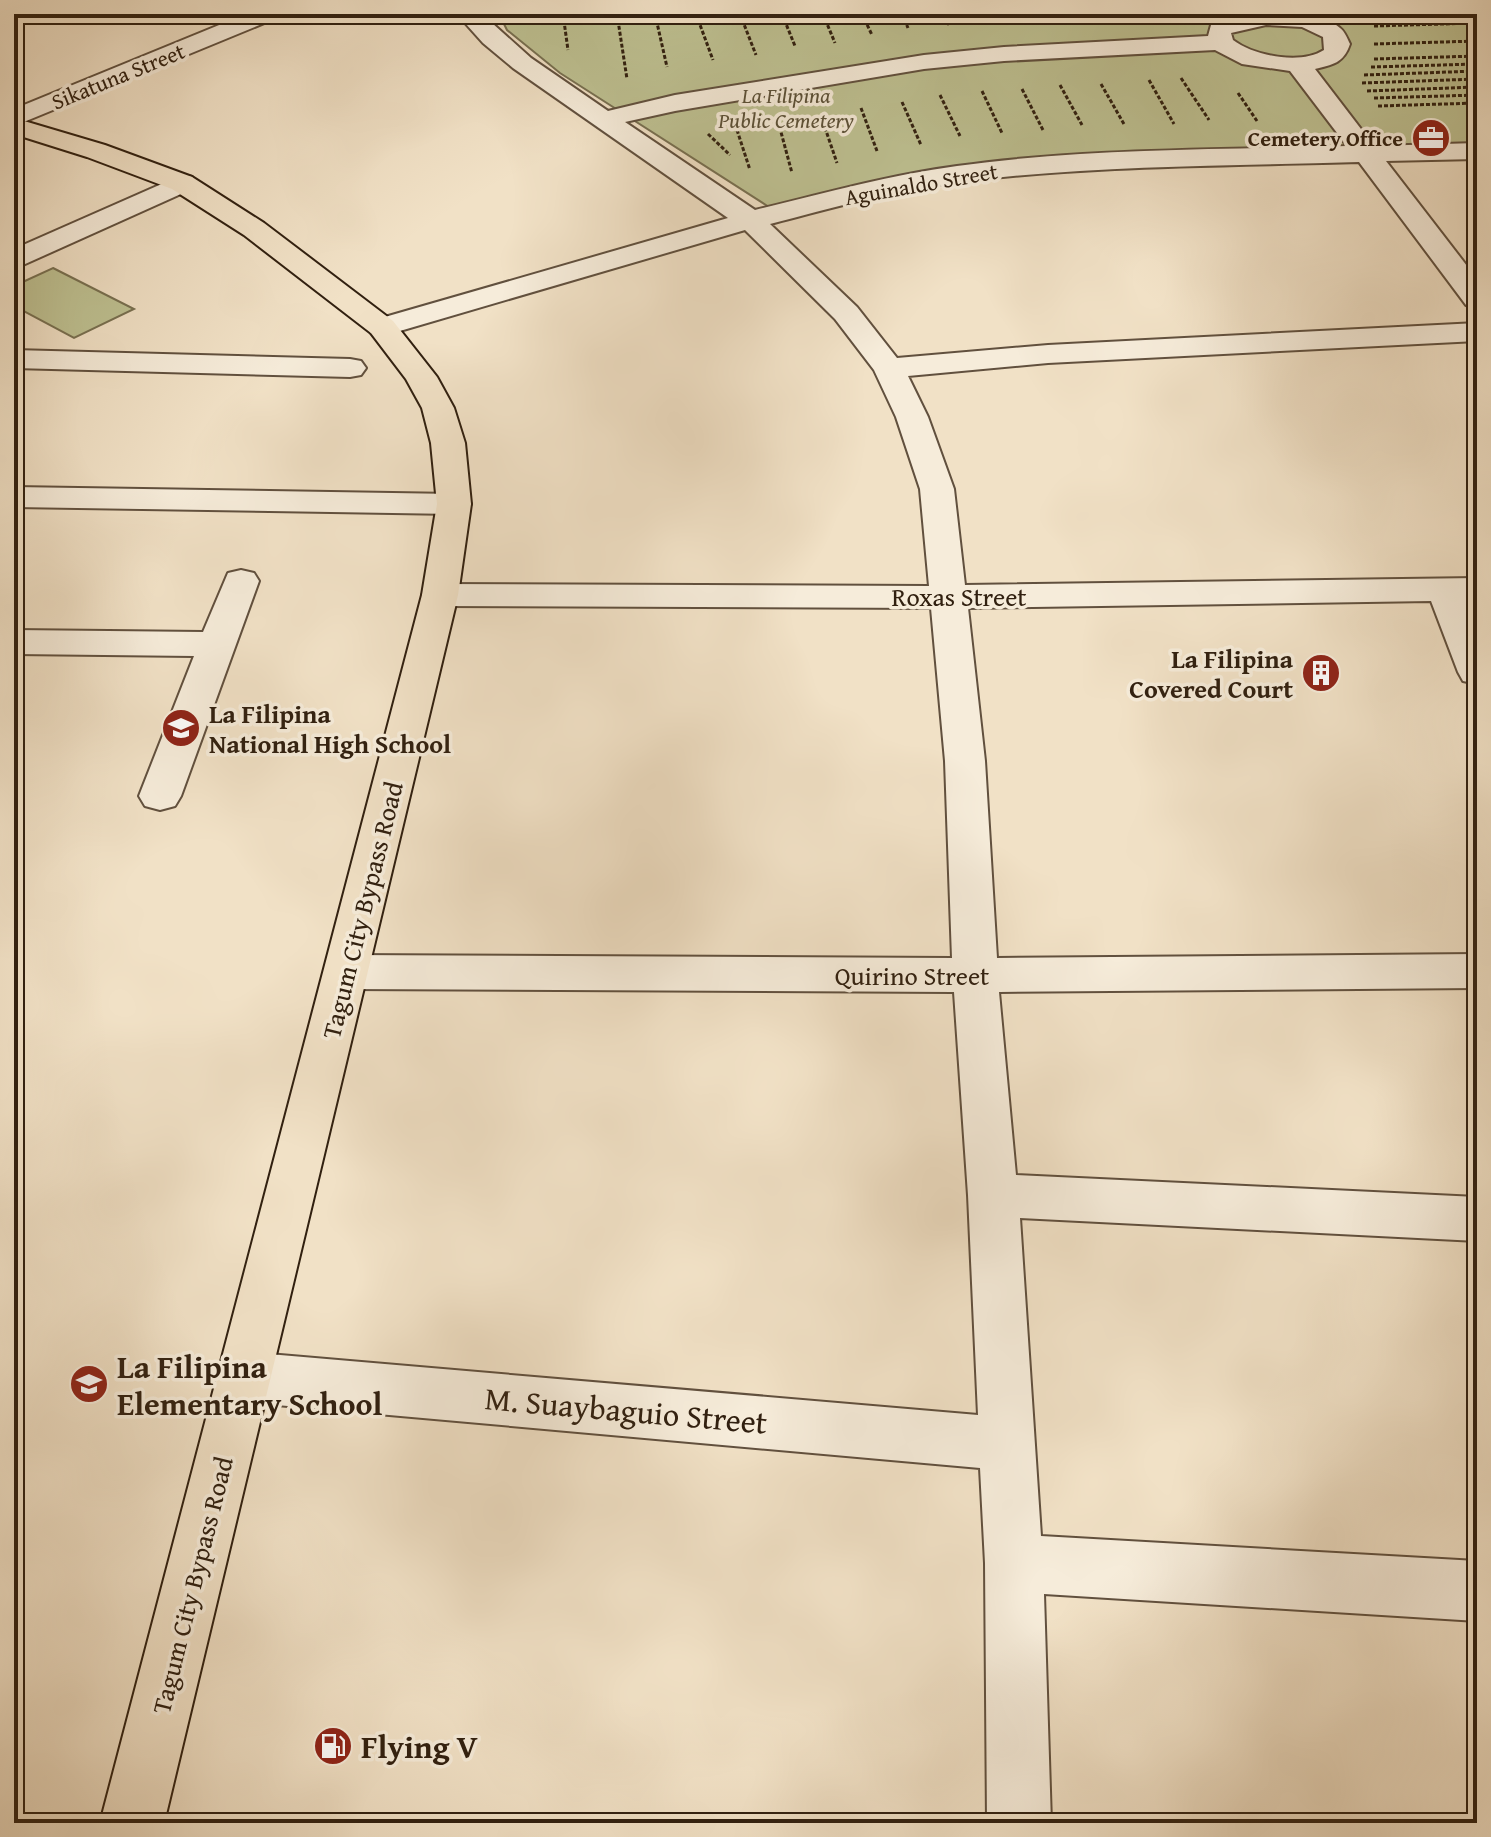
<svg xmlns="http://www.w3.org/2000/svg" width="1491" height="1837" viewBox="0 0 1491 1837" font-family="'Gentium Book Plus',serif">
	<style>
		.green { fill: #bec192; stroke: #787051; stroke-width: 2 }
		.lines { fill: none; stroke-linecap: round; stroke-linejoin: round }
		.minor-casing { stroke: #61503e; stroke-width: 4 }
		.major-casing { stroke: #312010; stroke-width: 4 }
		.path { stroke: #312010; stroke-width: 3; stroke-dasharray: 4 2; stroke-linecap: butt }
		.minor { fill: #f6ecda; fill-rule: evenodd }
		.major { fill: #f1e1c6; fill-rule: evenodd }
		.labels { text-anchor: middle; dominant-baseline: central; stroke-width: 7; stroke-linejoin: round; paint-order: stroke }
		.far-street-label { font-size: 22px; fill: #312010; stroke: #f6ecda }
		.far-park-label { font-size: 22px; font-style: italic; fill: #5b5037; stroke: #f6ecda }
		.far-poi-label { font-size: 22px; font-weight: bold; fill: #312010; stroke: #f6ecda; text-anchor: end }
		.street-label { font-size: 26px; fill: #312010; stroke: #f6ecda }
		.poi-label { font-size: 26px; font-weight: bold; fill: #312010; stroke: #f6ecda; text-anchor: end }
		.near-poi-label { font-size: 32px; font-weight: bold; fill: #312010; stroke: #f6ecda; text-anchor: start }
		.near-street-label { font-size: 32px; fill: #312010; stroke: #f6ecda }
	</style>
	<rect width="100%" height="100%" fill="#f1e1c6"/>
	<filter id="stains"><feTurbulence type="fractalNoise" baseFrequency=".0025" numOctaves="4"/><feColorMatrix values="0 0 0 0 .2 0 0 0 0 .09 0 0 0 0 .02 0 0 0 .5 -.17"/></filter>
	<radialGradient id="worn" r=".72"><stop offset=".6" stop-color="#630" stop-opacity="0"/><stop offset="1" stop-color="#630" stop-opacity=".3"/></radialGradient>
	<g class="green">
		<polygon points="499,14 1477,14 1477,144 1028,161 769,207 560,73 507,30"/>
		<polygon points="53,268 134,309 74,338 14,306 14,286"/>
	</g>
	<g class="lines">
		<g class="minor-casing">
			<g id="minor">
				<polygon points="246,14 278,14 274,19 14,126 14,109"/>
				<path d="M457,14H482L531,58L608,111L675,95L924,55L1004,47L1208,36L1211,25C1239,10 1315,5 1340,28C1345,32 1347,38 1350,44C1344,63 1332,65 1315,69L1374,146L1477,143V159L1386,161L1477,279V308L1466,305L1359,162C1226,166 1091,165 959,182C895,190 832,208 770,224L857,307L897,358L1048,345L1477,323V341L1048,363L908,376L928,417L954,489L965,585L1477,578V600H1467L1477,624V684L1463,681L1458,672L1431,601L968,608L985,761L997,958L1477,954V988L999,992L1016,1175L1477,1197V1241L1020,1218L1041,1536L1477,1561V1621L1044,1594L1051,1823H987L985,1563L980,1468L244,1402L225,1395L217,1377L225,1359L244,1352L978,1415L968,1195L954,992L347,989L331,984L324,972L331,960L347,955L952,958L945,761L931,608L440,606L427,603L422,595L427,587L440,584L929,586L920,489L896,417L874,370L835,319L745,230L393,333L382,336L371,333L367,327L371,321L728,218L513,68L483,43ZM1266,25L1302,27L1323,37L1324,50C1301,65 1254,56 1233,40L1231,33ZM1215,50L1242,64L1290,71L1347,146C1218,150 1086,148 957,166C889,175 822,194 755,210L625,122L675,111L924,69L1004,61Z"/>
				<polygon points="182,175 192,177 196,183 192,189 14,269 14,249"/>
				<polygon points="14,350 350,359 361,361 366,368 361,375 350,377 14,368"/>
				<polygon points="14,487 454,494 466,497 471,504 466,511 454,514 14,507"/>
				<polygon points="241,570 254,573 259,581 181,796 175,806 160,810 145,806 139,796 194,656 14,654 14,630 203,632 228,573"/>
			</g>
		</g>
		<g class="major-casing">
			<polygon id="major" points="14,118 105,145 192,177 264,223 393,321 437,377 454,408 465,443 471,504 458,595 164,1823 100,1823 422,595 437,504 431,443 422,408 406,379 371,333 244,235 172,189 87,157 14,134"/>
		</g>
		<g class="path">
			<polyline points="563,14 568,50"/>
			<polyline points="617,14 627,79"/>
			<polyline points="655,14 667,67"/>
			<polyline points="696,14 713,60"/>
			<polyline points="740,14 756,55"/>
			<polyline points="782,14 795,46"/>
			<polyline points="823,14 835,43"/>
			<polyline points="862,14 872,35"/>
			<polyline points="902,14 908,28"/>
			<polyline points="943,14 949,25"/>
			<polyline points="1374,26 1477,23"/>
			<polyline points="1374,44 1477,41"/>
			<polyline points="1374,59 1477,56"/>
			<polyline points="1371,67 1477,64"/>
			<polyline points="1364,75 1477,71"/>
			<polyline points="1181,78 1209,120"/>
			<polyline points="1149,80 1174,124"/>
			<polyline points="1362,83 1477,79"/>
			<polyline points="1101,84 1124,124"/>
			<polyline points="1060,85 1082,125"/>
			<polyline points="1022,89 1043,130"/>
			<polyline points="982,91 1002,133"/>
			<polyline points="1367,91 1477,87"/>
			<polyline points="1238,93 1257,121"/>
			<polyline points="940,95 960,136"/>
			<polyline points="1374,98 1477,95"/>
			<polyline points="902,102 921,145"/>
			<polyline points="1378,106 1477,103"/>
			<polyline points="861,108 877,151"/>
			<polyline points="821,116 837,163"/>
			<polyline points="778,121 792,173"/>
			<polyline points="737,130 750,170"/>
			<polyline points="708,134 730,155"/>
		</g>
		<use href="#minor" class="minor"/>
		<use href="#major" class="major"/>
	</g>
	<defs>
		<g id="office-disc" transform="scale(2)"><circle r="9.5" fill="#8f2418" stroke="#f6ecda"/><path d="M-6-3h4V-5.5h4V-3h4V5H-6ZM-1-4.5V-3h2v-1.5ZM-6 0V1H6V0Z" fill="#fff"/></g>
		<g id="building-disc" transform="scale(2)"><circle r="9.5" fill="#8f2418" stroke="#f6ecda"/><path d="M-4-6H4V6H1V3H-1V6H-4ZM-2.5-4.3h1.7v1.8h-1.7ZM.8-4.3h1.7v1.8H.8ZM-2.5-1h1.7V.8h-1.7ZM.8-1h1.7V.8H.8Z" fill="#fff"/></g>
		<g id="school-disc" transform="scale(2)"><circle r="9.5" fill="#8f2418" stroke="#f6ecda"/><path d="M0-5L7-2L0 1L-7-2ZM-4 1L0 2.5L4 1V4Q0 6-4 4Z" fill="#fff"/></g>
		<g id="fuel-disc" transform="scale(2)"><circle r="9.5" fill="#8f2418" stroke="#f6ecda"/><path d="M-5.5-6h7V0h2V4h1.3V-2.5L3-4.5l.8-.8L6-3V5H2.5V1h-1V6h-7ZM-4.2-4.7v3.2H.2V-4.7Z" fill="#fff"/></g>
	</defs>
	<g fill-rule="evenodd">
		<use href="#office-disc" x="1431" y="138"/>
		<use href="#building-disc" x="1321" y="673"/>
		<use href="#school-disc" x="181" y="728"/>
		<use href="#school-disc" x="89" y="1384"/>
		<use href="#fuel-disc" x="333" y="1746"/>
	</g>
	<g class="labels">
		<g class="far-street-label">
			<text transform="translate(118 76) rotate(-22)">Sikatuna Street</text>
			<text transform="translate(921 184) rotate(-10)">Aguinaldo Street</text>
		</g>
		<g class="far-park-label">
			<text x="786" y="95">La Filipina<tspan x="786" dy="25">Public Cemetery</tspan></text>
		</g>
		<g class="far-poi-label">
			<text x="1403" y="138">Cemetery Office</text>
		</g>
		<g class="street-label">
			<text x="959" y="596">Roxas Street</text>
			<text transform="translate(362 910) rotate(-76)">Tagum City Bypass Road</text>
			<text x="912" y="975">Quirino Street</text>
			<text transform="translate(192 1585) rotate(-76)">Tagum City Bypass Road</text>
		</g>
		<g class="poi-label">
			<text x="1293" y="658">La Filipina<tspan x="1293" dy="30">Covered Court</tspan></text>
			<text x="209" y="713" text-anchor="start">La Filipina<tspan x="209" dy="30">National High School</tspan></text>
		</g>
		<g class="near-poi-label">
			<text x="117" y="1366">La Filipina<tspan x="117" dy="37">Elementary School</tspan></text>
			<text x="361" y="1746">Flying V</text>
		</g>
		<g class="near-street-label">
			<text transform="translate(626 1410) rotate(5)">M. Suaybaguio Street</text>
		</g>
	</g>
	<rect width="1491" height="1837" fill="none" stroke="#f1e1c6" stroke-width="48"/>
	<rect x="16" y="16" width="1459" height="1805" fill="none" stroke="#312010" stroke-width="4"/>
	<rect x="24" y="24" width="1443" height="1789" fill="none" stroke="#312010" stroke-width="2"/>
	<rect width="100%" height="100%" filter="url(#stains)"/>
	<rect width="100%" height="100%" fill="url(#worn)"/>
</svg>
